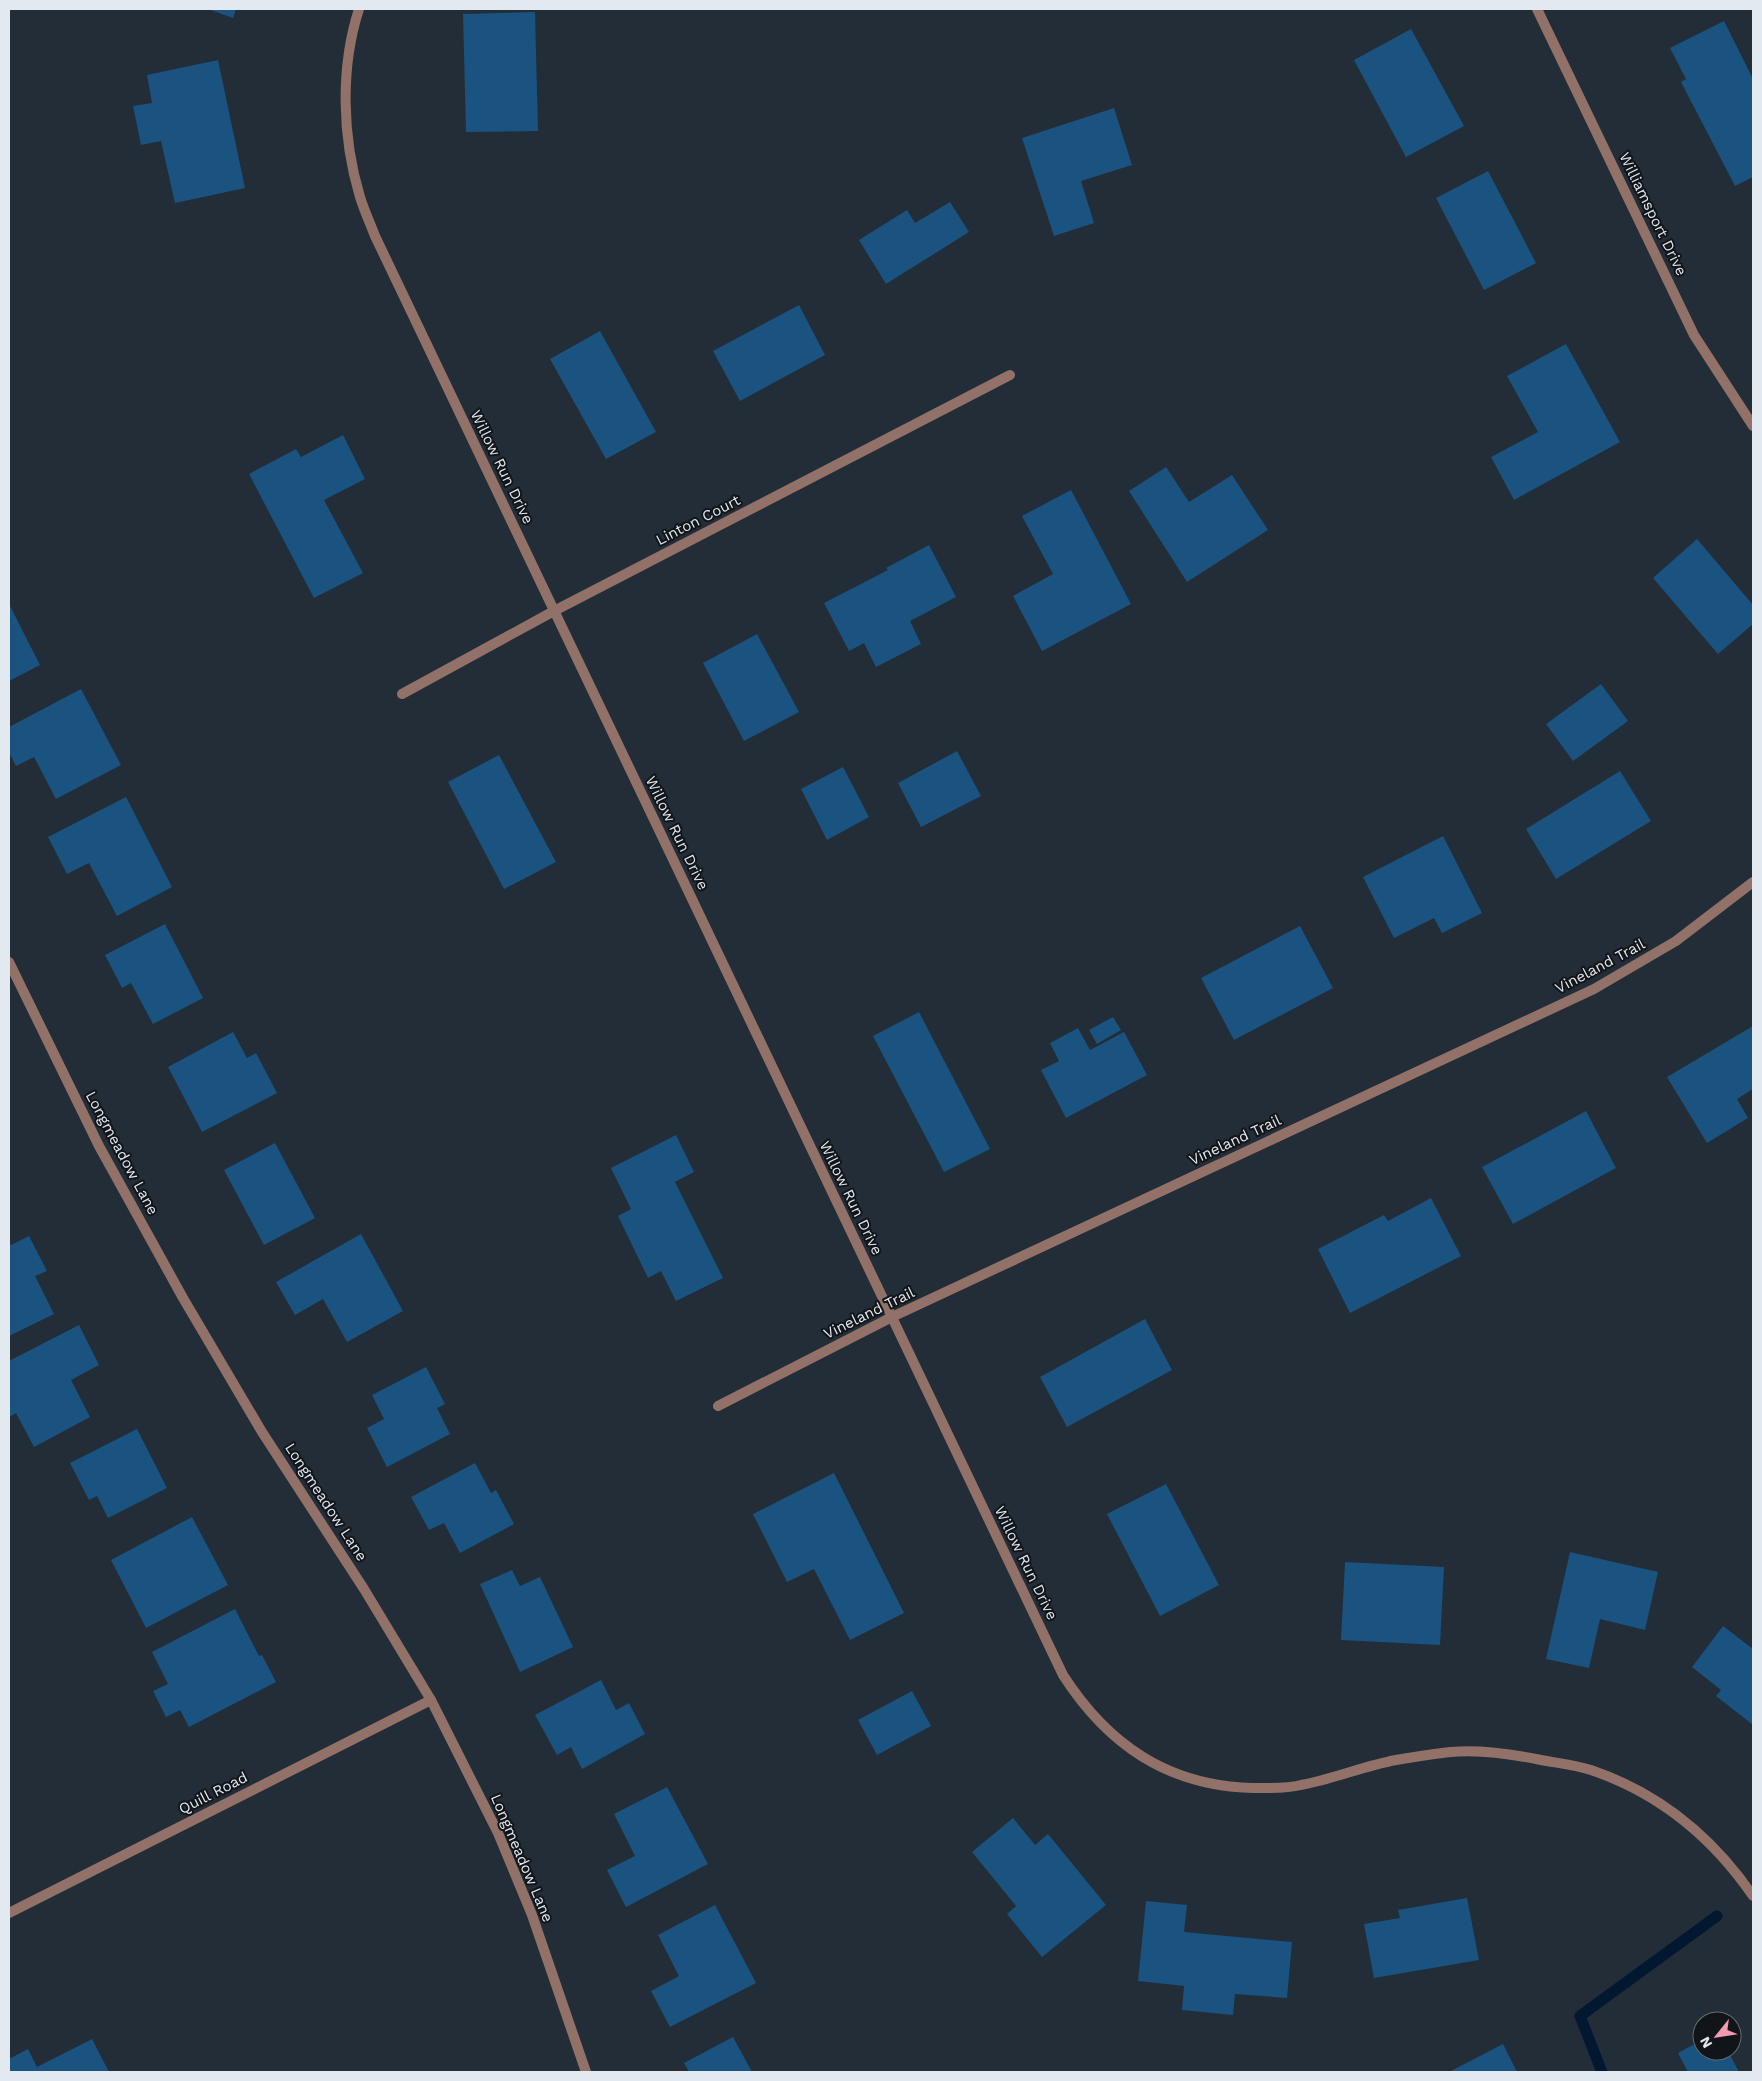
<svg xmlns="http://www.w3.org/2000/svg" width="1762" height="2081" viewBox="0 0 1762 2081" font-family="'Work Sans',sans-serif">
	<style>
		.lines { fill: none; stroke-linecap: round; stroke-linejoin: round }
		.stream { stroke: #021831; stroke-width: 11 }
		.building { fill: #1a5280 }
		.street { stroke: #917168; stroke-width: 10 }
		.labels { text-anchor: middle; dominant-baseline: central; stroke-width: 4; stroke-linejoin: round; paint-order: stroke }
		.street-label { font-size: 15px; fill: #e3e9f0; stroke: #111519 }
	</style>
	<rect width="100%" height="100%" fill="#232d37"/>
	<g class="lines">
		<polyline class="stream" points="1602,2072 1580,2016 1717,1916"/>
	</g>
	<g class="building">
		<polygon points="208,9 236,9 233,18"/>
		<polygon points="535,12 538,131 466,132 463,14"/>
		<polygon points="1724,21 1753,79 1753,177 1735,186 1681,82 1686,79 1670,48"/>
		<polygon points="1411,29 1464,126 1406,157 1354,60"/>
		<polygon points="218,60 245,188 175,203 161,141 141,145 133,106 152,103 147,75"/>
		<polygon points="1114,108 1132,165 1081,181 1094,223 1054,236 1022,138"/>
		<polygon points="1488,171 1536,263 1484,290 1436,198"/>
		<polygon points="950,202 969,232 886,284 859,240 907,210 915,223"/>
		<polygon points="799,305 825,355 740,401 713,351"/>
		<polygon points="600,331 656,432 606,459 550,359"/>
		<polygon points="1566,344 1620,442 1514,500 1491,457 1538,432 1507,376"/>
		<polygon points="343,435 365,479 324,500 363,573 314,598 249,474 296,449 301,457"/>
		<polygon points="1166,467 1189,502 1232,475 1268,530 1187,582 1129,491"/>
		<polygon points="1071,490 1131,604 1042,651 1013,596 1053,574 1022,516"/>
		<polygon points="1697,539 1753,605 1753,624 1718,654 1653,578"/>
		<polygon points="929,545 956,597 910,621 921,644 876,667 864,643 849,651 824,603 888,570 886,568"/>
		<polygon points="9,604 40,665 9,681"/>
		<polygon points="757,634 799,712 744,741 703,663"/>
		<polygon points="1601,684 1628,721 1573,761 1546,724"/>
		<polygon points="81,689 121,765 56,799 34,757 16,766 9,752 9,727"/>
		<polygon points="957,751 981,796 921,827 898,783"/>
		<polygon points="499,755 556,862 504,889 448,782"/>
		<polygon points="843,767 869,817 827,840 801,789"/>
		<polygon points="1620,771 1651,821 1556,879 1526,829"/>
		<polygon points="126,797 172,887 117,916 89,863 67,874 48,837"/>
		<polygon points="1443,836 1482,913 1442,933 1434,918 1394,938 1363,877"/>
		<polygon points="165,924 203,998 153,1024 131,983 122,988 105,955"/>
		<polygon points="1300,926 1333,988 1234,1040 1201,978"/>
		<polygon points="919,1012 990,1149 944,1172 873,1036"/>
		<polygon points="1113,1017 1121,1030 1097,1044 1089,1030"/>
		<polygon points="1753,1026 1753,1089 1737,1099 1748,1118 1707,1143 1667,1077"/>
		<polygon points="1078,1028 1090,1050 1124,1032 1147,1075 1066,1118 1041,1070 1059,1061 1050,1043"/>
		<polygon points="233,1032 247,1058 256,1053 277,1093 202,1132 168,1067"/>
		<polygon points="1586,1111 1616,1168 1513,1224 1482,1167"/>
		<polygon points="676,1135 694,1172 675,1182 723,1278 676,1301 661,1271 648,1278 618,1216 631,1209 611,1168"/>
		<polygon points="275,1143 315,1218 264,1245 224,1170"/>
		<polygon points="1431,1198 1461,1256 1350,1313 1318,1249 1384,1215 1388,1221"/>
		<polygon points="361,1234 403,1311 347,1342 323,1299 295,1315 276,1282"/>
		<polygon points="29,1236 47,1271 35,1276 54,1314 9,1336 9,1246"/>
		<polygon points="1145,1319 1172,1370 1067,1427 1040,1377"/>
		<polygon points="79,1325 99,1365 71,1380 90,1417 34,1447 16,1413 9,1417 9,1361"/>
		<polygon points="426,1367 445,1404 437,1408 450,1434 387,1467 367,1428 384,1419 372,1395"/>
		<polygon points="137,1429 167,1488 108,1518 97,1496 89,1500 70,1463"/>
		<polygon points="475,1463 491,1493 496,1490 514,1524 460,1553 444,1523 429,1530 411,1497"/>
		<polygon points="834,1473 904,1613 850,1640 814,1569 787,1582 753,1514"/>
		<polygon points="1166,1484 1219,1585 1160,1616 1107,1514"/>
		<polygon points="192,1517 228,1585 146,1628 111,1560"/>
		<polygon points="1570,1552 1658,1572 1645,1630 1600,1619 1589,1668 1546,1659"/>
		<polygon points="1345,1562 1444,1567 1440,1645 1341,1640"/>
		<polygon points="512,1570 520,1586 540,1577 573,1647 520,1672 480,1584"/>
		<polygon points="235,1609 259,1656 262,1655 276,1682 189,1727 180,1710 166,1717 153,1691 168,1684 152,1652"/>
		<polygon points="1723,1626 1753,1649 1753,1725 1716,1696 1721,1690 1692,1667"/>
		<polygon points="601,1680 616,1710 629,1703 645,1734 582,1769 571,1747 557,1755 535,1715"/>
		<polygon points="912,1691 931,1726 877,1755 858,1720"/>
		<polygon points="667,1787 708,1864 626,1907 607,1870 635,1856 614,1814"/>
		<polygon points="1013,1818 1035,1845 1048,1834 1106,1905 1042,1957 1007,1914 1016,1906 972,1852"/>
		<polygon points="1467,1898 1479,1960 1374,1978 1364,1924 1400,1918 1398,1910"/>
		<polygon points="1146,1901 1187,1905 1184,1932 1292,1942 1287,1998 1235,1994 1233,2015 1182,2010 1184,1986 1138,1981"/>
		<polygon points="715,1905 756,1983 670,2027 651,1991 679,1976 658,1935"/>
		<polygon points="733,2037 752,2072 689,2072 684,2063"/>
		<polygon points="92,2039 109,2072 9,2072 9,2059 28,2049 37,2067"/>
		<polygon points="1702,2040 1702,2051 1728,2051 1739,2072 1688,2072 1678,2053"/>
		<polygon points="1503,2044 1517,2072 1449,2072"/>
	</g>
	<g class="lines">
		<g class="street">
			<path d="M359,9C340,68 342,137 360,197C364,210 370,223 375,236L1063,1675C1108,1745 1168,1786 1253,1788C1269,1788 1285,1789 1301,1785C1333,1779 1364,1766 1396,1760C1414,1757 1432,1754 1451,1752C1480,1749 1512,1754 1541,1760C1557,1763 1575,1765 1591,1770C1659,1793 1713,1838 1753,1896"/>
			<polyline points="1537,9 1694,335 1753,426"/>
			<polyline points="402,694 554,611 1010,375"/>
			<polyline points="9,962 99,1146 183,1298 262,1432 364,1589 431,1700 498,1833 532,1915 586,2072"/>
			<polyline points="718,1406 892,1317 1594,989 1676,941 1753,882"/>
			<polyline points="9,1913 431,1700"/>
		</g>
	</g>
	<g class="labels">
		<g class="street-label">
			<text transform="translate(1653 214) rotate(64)">Williamsport Drive</text>
			<text transform="translate(502 467) rotate(64)">Willow Run Drive</text>
			<text transform="translate(698 520) rotate(-27)">Linton Court</text>
			<text transform="translate(677 833) rotate(64)">Willow Run Drive</text>
			<text transform="translate(1600 966) rotate(-28)">Vineland Trail</text>
			<text transform="translate(1235 1140) rotate(-25)">Vineland Trail</text>
			<text transform="translate(122 1153) rotate(62)">Longmeadow Lane</text>
			<text transform="translate(851 1198) rotate(64)">Willow Run Drive</text>
			<text transform="translate(869 1313) rotate(-26)">Vineland Trail</text>
			<text transform="translate(326 1502) rotate(57)">Longmeadow Lane</text>
			<text transform="translate(1026 1563) rotate(64)">Willow Run Drive</text>
			<text transform="translate(213 1793) rotate(-27)">Quill Road</text>
			<text transform="translate(522 1858) rotate(67)">Longmeadow Lane</text>
		</g>
	</g>
	<rect width="1762" height="2081" fill="none" stroke="#e3e9f0" stroke-width="20"/>
	<g transform="translate(1717 2036) rotate(240)"><circle r="24" fill="#111519" stroke="#656a6f"/>
	<path d="M0-4L9 19L0 12L-9 19Z" fill="#f29aaf"/>
	<text y="-8" font-size="14" font-weight="bold" text-anchor="middle" fill="#e3e9f0">N</text>
	</g>
</svg>
